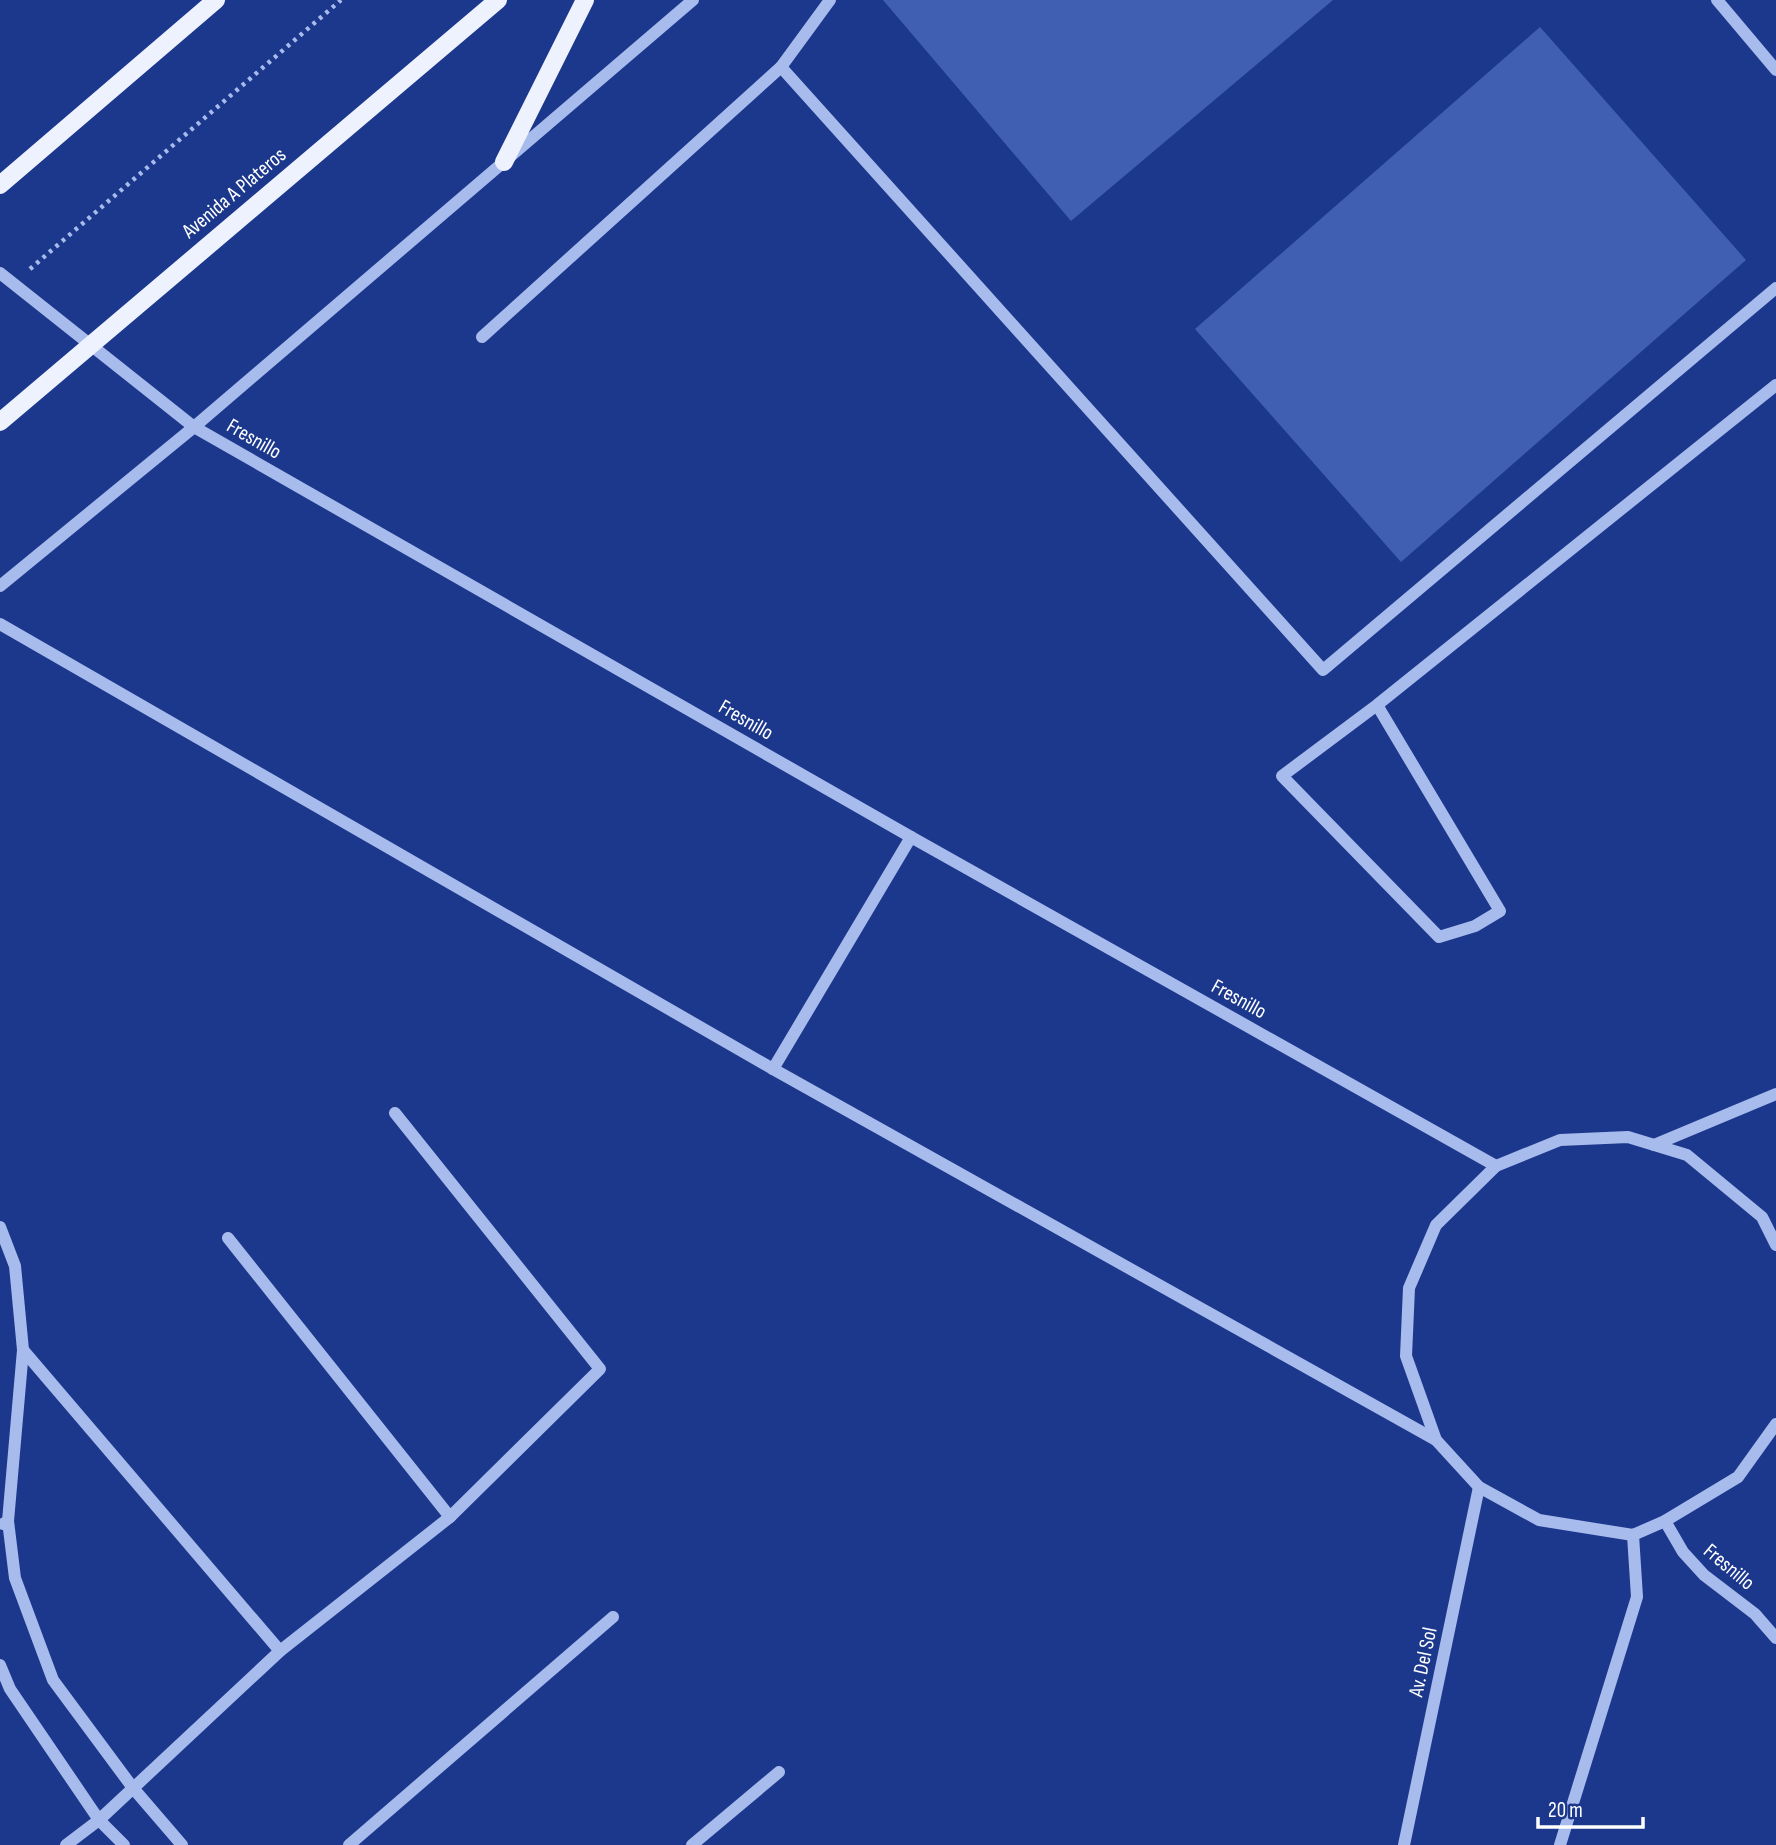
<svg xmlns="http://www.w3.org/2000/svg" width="1776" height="1845" viewBox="0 0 1776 1845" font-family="'Sofia Sans Condensed',sans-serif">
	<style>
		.building { fill: #405fb2 }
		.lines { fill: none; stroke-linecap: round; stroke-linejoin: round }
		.path { stroke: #a8bbed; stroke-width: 4.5; stroke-dasharray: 3.5 5; stroke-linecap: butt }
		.minor { stroke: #a8bbed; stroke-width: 12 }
		.major { stroke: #eef2ff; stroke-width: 18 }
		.labels { text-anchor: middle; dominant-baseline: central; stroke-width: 5; stroke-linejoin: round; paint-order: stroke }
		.street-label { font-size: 21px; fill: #fff; stroke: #1c388c }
	</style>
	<rect width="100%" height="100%" fill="#1c388c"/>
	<g class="building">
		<polygon points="883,0 1333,0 1071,221"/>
		<polygon points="1540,27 1746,260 1401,562 1195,329"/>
	</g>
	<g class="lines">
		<polyline class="path" points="30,269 341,0"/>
		<g class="minor">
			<polyline points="1717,0 1776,70"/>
			<polyline points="781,67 1323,670 1776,288"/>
			<polyline points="0,273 194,427 911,837 1496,1166"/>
			<polyline points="482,337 781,67 830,0"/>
			<polyline points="0,586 194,427 693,0"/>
			<polyline points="0,624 773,1069 1436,1440"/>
			<polyline points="1377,705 1500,911 1475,926 1439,937 1282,776 1377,705 1776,385"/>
			<polyline points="773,1069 911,837"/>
			<polyline points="1654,1145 1776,1094"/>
			<polyline points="0,1227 15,1266 23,1350 8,1521 3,1524"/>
			<polyline points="228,1238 450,1517"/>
			<polyline points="1776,1245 1762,1217 1687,1155 1628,1137 1560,1140 1496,1166 1436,1225 1409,1288 1406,1356 1436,1440 1479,1487 1539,1520 1633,1535 1665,1521 1738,1477 1776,1424"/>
			<polyline points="23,1350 280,1651"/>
			<polyline points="8,1521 15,1578 53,1680 133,1788 182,1845"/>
			<polyline points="1665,1521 1683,1552 1704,1575 1755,1614 1776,1638"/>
			<polyline points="0,1665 10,1689 99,1820 124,1845"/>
			<polyline points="66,1845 99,1820 280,1651 450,1517 600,1369 395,1113"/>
			<polyline points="349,1845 613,1617"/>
			<polyline points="692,1845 779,1772"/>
			<polyline points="1404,1845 1479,1487"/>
			<polyline points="1560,1845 1637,1597 1633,1535"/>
		</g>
		<g class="major">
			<polyline points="504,162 585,0"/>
			<polyline points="0,185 216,0"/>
			<polyline points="0,422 498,0"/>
		</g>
	</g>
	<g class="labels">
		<g class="street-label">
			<text transform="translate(234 193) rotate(-40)">Avenida A Plateros</text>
			<text transform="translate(254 439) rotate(30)">Fresnillo</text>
			<text transform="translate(746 720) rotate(30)">Fresnillo</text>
			<text transform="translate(1239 999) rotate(29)">Fresnillo</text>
			<text transform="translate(1729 1567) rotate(40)">Fresnillo</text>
			<text transform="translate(1423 1662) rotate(-78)">Av. Del Sol</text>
		</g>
	</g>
	<path d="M1538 1817v10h105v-10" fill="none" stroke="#ffffff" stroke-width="3.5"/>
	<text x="1548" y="1817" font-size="21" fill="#ffffff" stroke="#1c388c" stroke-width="5" paint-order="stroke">20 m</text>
</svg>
